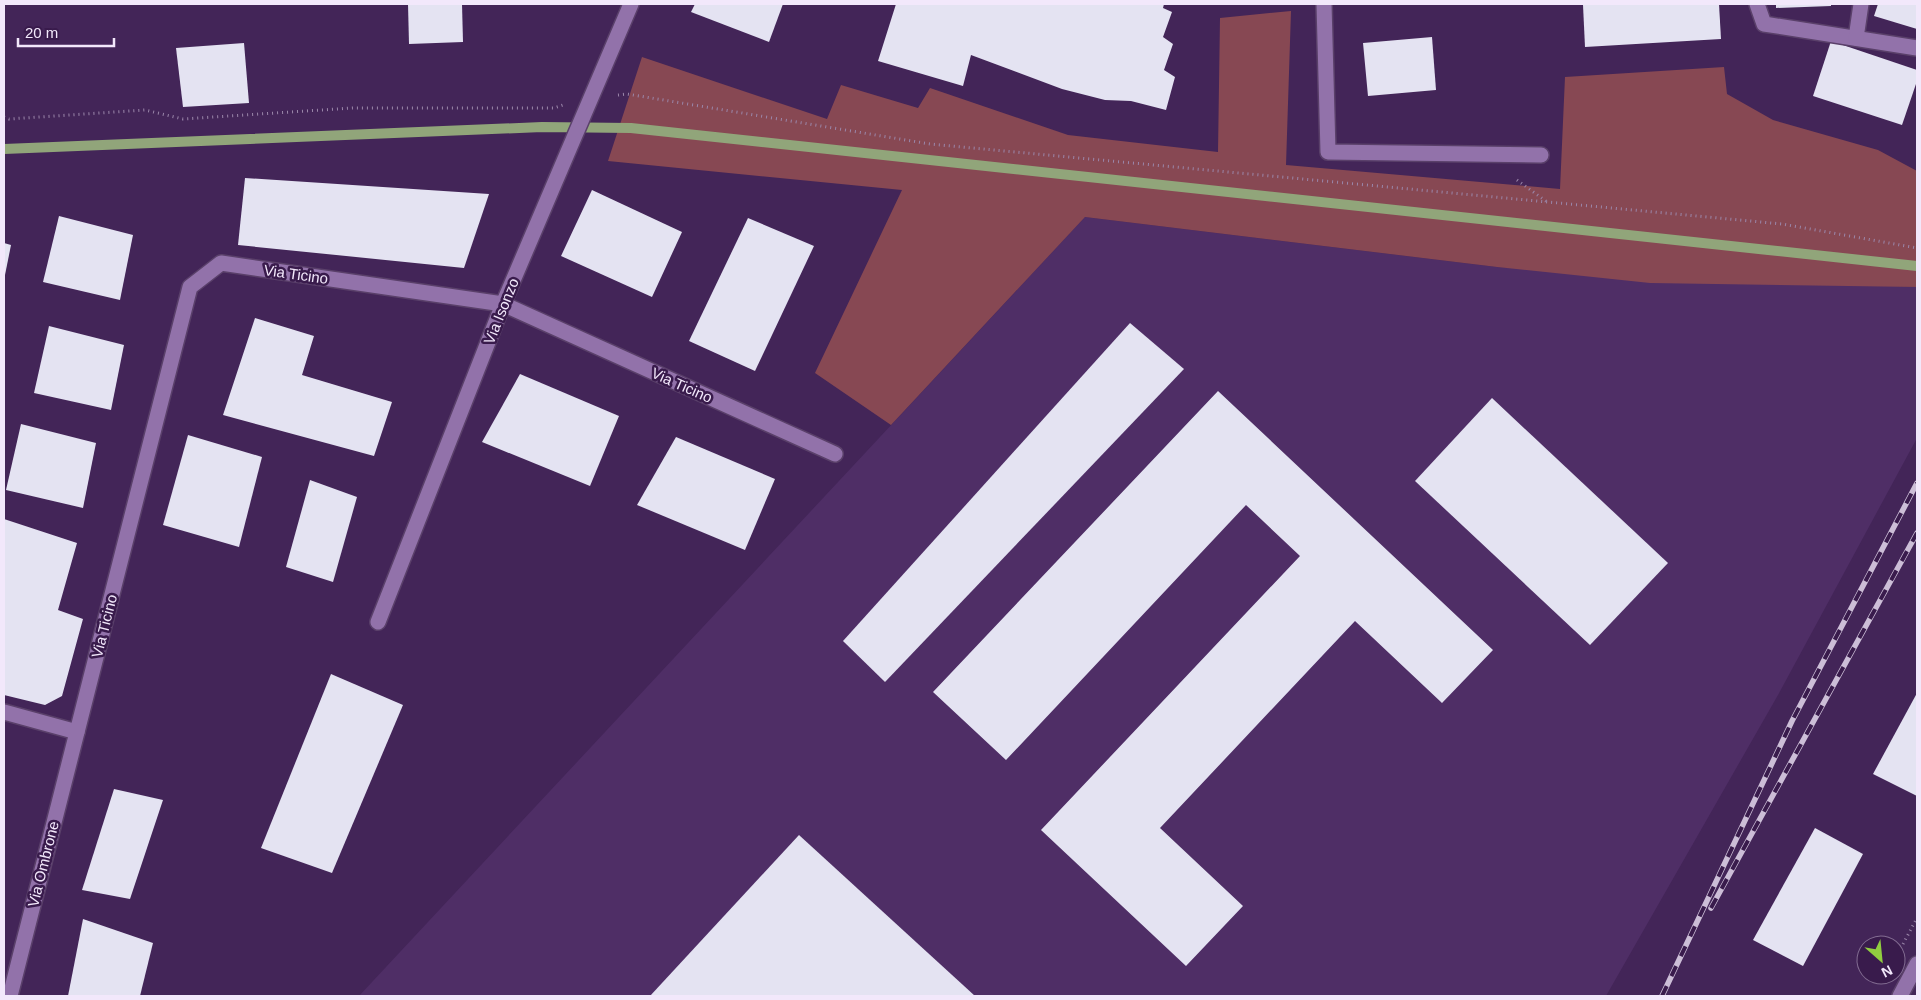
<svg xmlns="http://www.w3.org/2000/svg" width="1921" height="1000" viewBox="0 0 1921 1000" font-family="Arial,sans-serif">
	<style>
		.built { fill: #4f2e66 }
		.green { fill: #874853 }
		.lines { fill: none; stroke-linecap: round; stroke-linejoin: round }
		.stream { stroke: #91a57a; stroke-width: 10 }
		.building { fill: #e4e3f2 }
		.lane-casing { stroke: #5a406a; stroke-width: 18 }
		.street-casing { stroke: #5a406a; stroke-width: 18 }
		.secondary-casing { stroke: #5a406a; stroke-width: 18 }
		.path { stroke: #9b87aa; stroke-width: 3; stroke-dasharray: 1 4; stroke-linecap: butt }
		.lane { stroke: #9272aa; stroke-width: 15 }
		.street { stroke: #9272aa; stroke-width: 15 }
		.secondary { stroke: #9272aa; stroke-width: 15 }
		.rail-casing { stroke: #ccbed7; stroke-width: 5.5 }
		.rail { stroke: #391b4c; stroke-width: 4; stroke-dasharray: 11; stroke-linecap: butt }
		.labels { text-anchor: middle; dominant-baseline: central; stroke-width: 5; stroke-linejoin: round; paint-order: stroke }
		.street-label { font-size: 15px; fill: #f2e8fb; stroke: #391b4c }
	</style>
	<rect width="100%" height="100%" fill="#432558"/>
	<polygon class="built" points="1085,217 1497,267 1917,287 1917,438 1778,695 1606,996 359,996"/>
	<polygon class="green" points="1291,11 1286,165 1560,189 1565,77 1724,67 1727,94 1773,120 1878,150 1917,171 1917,287 1650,283 1497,267 1085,217 891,425 815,373 902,190 608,161 642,57 827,119 841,85 918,108 930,88 1068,135 1218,152 1220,18"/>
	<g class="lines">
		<polyline class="stream" points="4,149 542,127 631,128 1917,266"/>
	</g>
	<g class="building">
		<polygon points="408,4 462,4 463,42 409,44"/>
		<polygon points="695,4 783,4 769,42 691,12"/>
		<polygon points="896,4 1164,4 1163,8 1172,12 1163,37 1173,44 1164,70 1175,77 1166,110 1131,101 1105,100 1062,89 971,55 963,86 878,61"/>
		<polygon points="1611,4 1719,4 1721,39 1585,47 1583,5"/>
		<polygon points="1776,4 1831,4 1831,6 1776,8"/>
		<polygon points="1878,4 1917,4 1917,29 1874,16"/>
		<polygon points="1432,37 1436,90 1368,96 1363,43"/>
		<polygon points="1831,41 1917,70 1917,81 1902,125 1813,96"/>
		<polygon points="244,43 249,103 183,107 176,48"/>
		<polygon points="245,178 489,194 464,268 238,245"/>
		<polygon points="592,190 682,232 652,297 561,256"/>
		<polygon points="59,216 133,235 120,300 43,282"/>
		<polygon points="748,218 814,246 755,371 689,341"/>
		<polygon points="4,243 11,245 5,275 4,275"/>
		<polygon points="255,318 314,336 302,375 392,402 374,456 223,415"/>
		<polygon points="1130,323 1184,369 885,682 843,641"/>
		<polygon points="49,326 124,345 111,410 34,393"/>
		<polygon points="520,374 619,416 590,486 482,442"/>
		<polygon points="1218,391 1493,650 1442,703 1355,621 1160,828 1243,906 1186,966 1041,830 1300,556 1246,505 1006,760 933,692"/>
		<polygon points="1492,398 1668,563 1590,645 1415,481"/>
		<polygon points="21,424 96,443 83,508 6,490"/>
		<polygon points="188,435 262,457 239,547 163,525"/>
		<polygon points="676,437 775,479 745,550 637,505"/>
		<polygon points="310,480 357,497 333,582 286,567"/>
		<polygon points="4,519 77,543 58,610 83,619 62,696 45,705 4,695"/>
		<polygon points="331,674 403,705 332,873 261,848"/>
		<polygon points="1917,693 1917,796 1873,774"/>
		<polygon points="114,789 163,800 130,899 82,890"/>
		<polygon points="1815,828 1863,854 1803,966 1753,940"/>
		<polygon points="799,835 975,996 650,996"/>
		<polygon points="83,919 153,943 140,996 68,996"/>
	</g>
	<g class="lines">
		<g class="lane-casing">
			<polyline id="lane" points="1324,4 1328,152 1541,155"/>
		</g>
		<g class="street-casing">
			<g id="street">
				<polyline points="1757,4 1764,24 1917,48"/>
				<polyline points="1856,38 1861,4"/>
				<polyline points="378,622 503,304 631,4"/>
				<polyline points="4,712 77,732"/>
				<polyline points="10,996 190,287 221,263 503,304 835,454"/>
			</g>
		</g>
		<g class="secondary-casing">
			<polyline id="secondary" points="1900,996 1917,964"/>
		</g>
		<g class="path">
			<polyline points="618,95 627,94 930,144 1782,224 1917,248"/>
			<polyline points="4,117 9,119 145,110 183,119 352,108 554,108 563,105"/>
			<polyline points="1517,180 1547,202"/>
			<polyline points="1903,944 1917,918"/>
		</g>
		<use href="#lane" class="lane"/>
		<use href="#street" class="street"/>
		<use href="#secondary" class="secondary"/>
		<g class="rail-casing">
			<g id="rail">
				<polyline points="1711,908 1917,533"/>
				<polyline points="1662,996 1792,721 1917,483"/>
			</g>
		</g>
		<use href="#rail" class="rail"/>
	</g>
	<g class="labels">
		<g class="street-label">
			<text transform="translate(296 274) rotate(8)">Via Ticino</text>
			<text transform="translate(501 311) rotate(-68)">Via Isonzo</text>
			<text transform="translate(682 385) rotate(24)">Via Ticino</text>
			<text transform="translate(104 626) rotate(-76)">Via Ticino</text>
			<text transform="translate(43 864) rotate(-76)">Via Ombrone</text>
		</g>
	</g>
	<rect width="1921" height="1000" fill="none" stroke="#f2e8fb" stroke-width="10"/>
	<g transform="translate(1881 960) rotate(153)"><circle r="24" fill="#391b4c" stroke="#836d92"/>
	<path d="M0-4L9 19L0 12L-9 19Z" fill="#91cd40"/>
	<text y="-8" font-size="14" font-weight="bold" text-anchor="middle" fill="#f2e8fb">N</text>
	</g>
	<path d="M18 38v8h96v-8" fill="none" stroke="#f2e8fb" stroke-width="2.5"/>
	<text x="25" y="38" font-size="15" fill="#f2e8fb" stroke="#391b4c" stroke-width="4" paint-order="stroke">20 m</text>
</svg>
